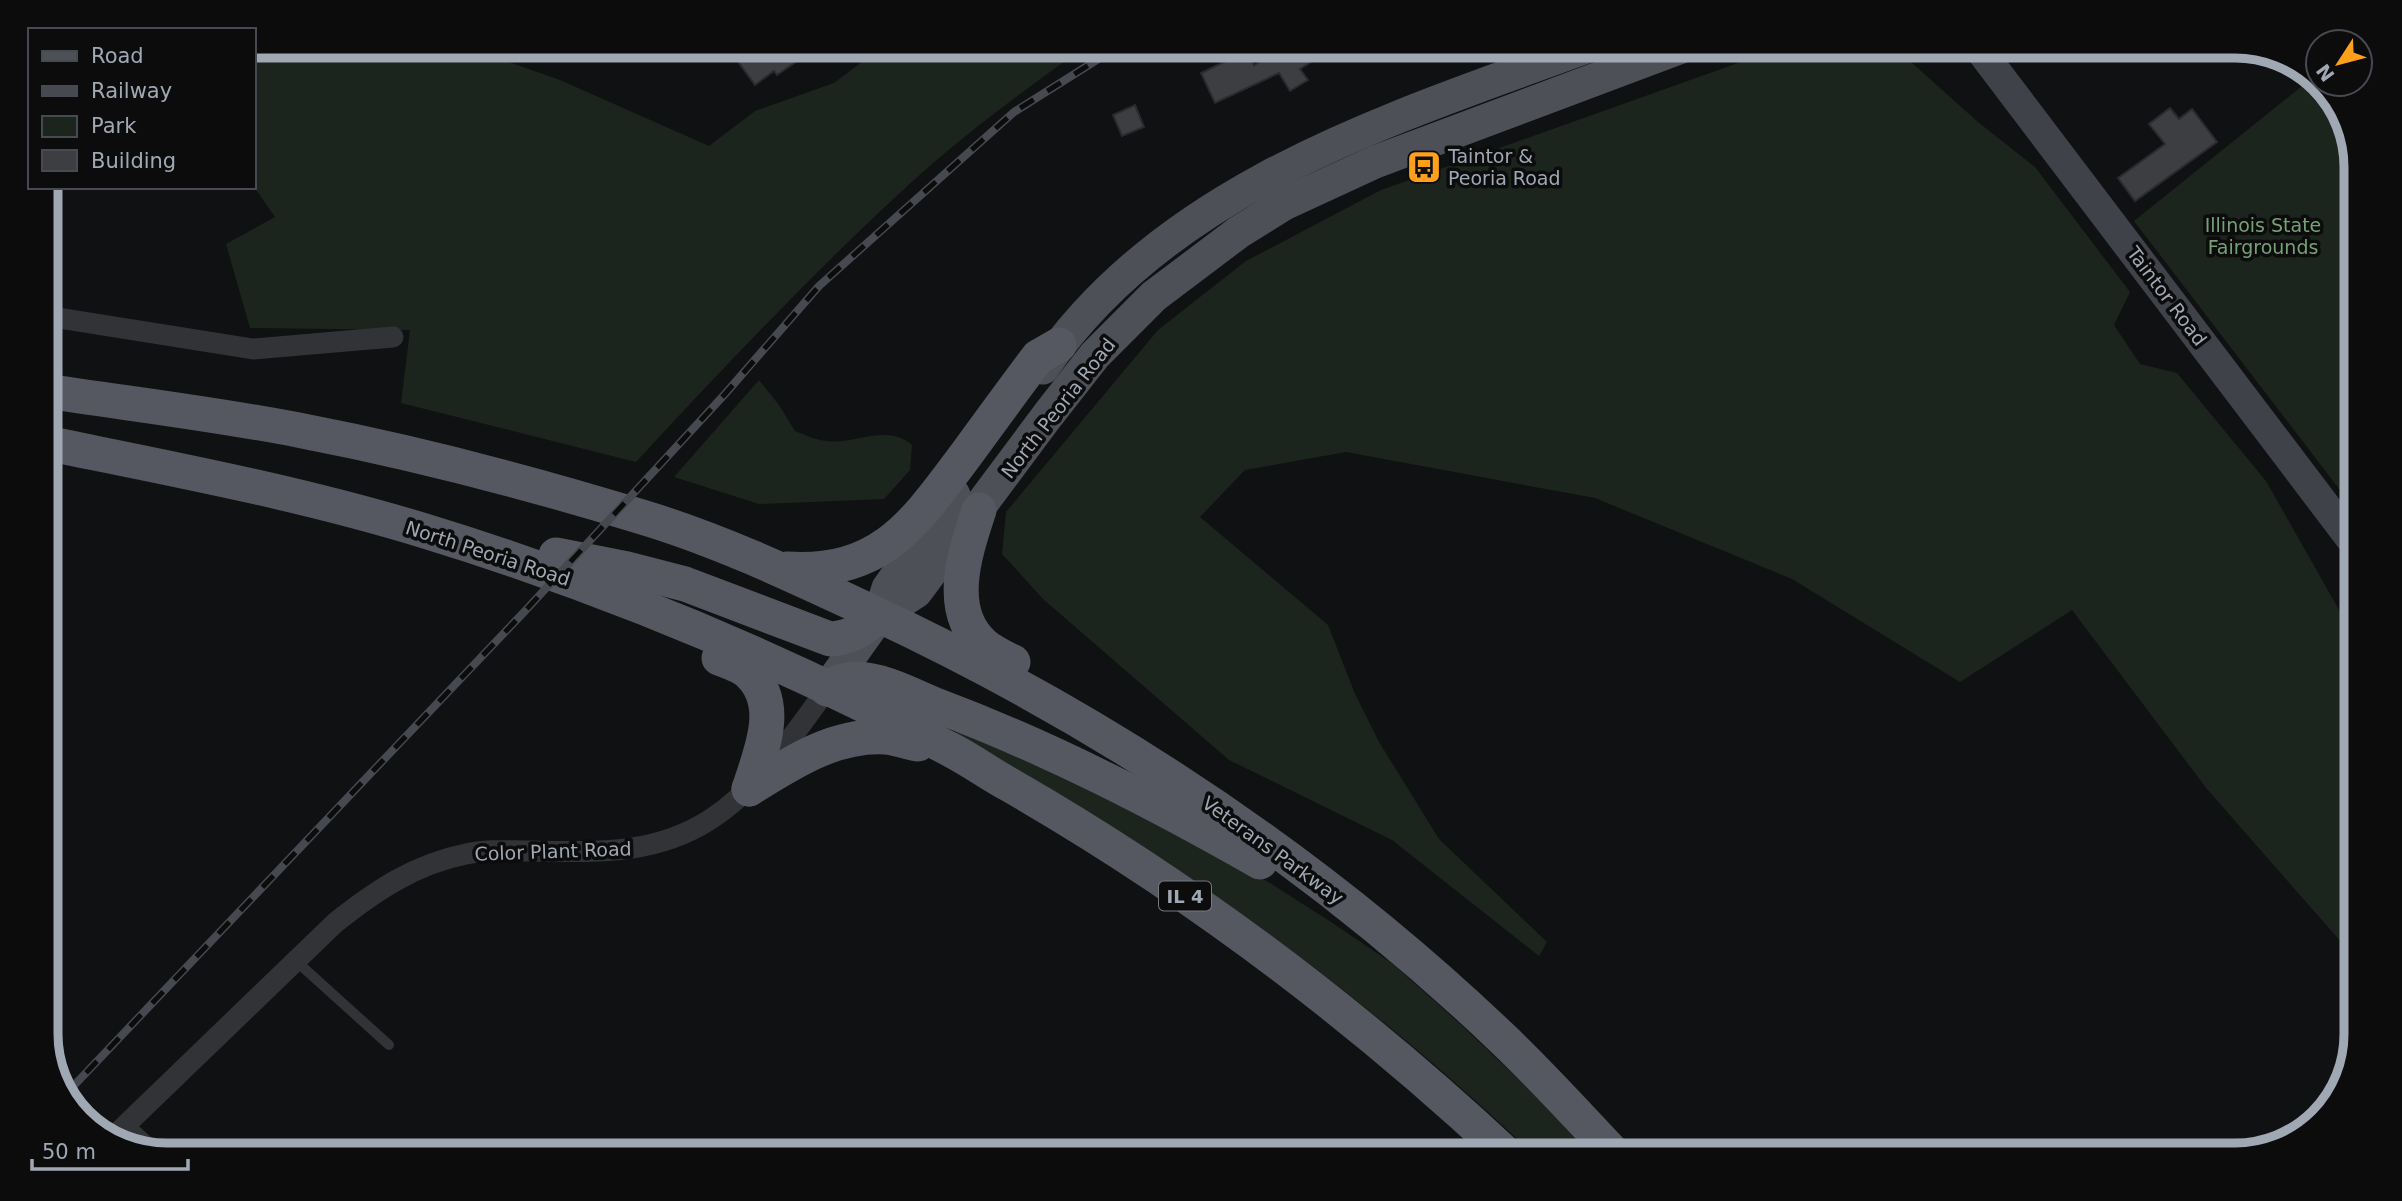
<svg xmlns="http://www.w3.org/2000/svg" width="2402" height="1201" viewBox="0 0 2402 1201" font-family="'DejaVu Sans',sans-serif">
	<style>
		.green { fill: #1c251d }
		.building { fill: #3c3e42; stroke: #2a2b2e; stroke-width: 2 }
		.lines { fill: none; stroke-linecap: round; stroke-linejoin: round }
		.service { stroke: #313337; stroke-width: 10 }
		.minor { stroke: #313337; stroke-width: 21 }
		.secondary { stroke: #3f4248; stroke-width: 30 }
		.primary { stroke: #4d5057; stroke-width: 33 }
		.trunk { stroke: #555860; stroke-width: 35 }
		.rail-casing { stroke: #46494f; stroke-width: 8 }
		.rail { stroke: #0c0c0d; stroke-width: 5; stroke-dasharray: 16; stroke-linecap: butt }
		.labels { text-anchor: middle; dominant-baseline: central; stroke-width: 7; stroke-linejoin: round; paint-order: stroke }
		.shield { fill: #0c0c0d; stroke: #747982; stroke-width: 2 }
		.shield-label { font-size: 18px; font-weight: bold; fill: #a0a8b4 }
		.poi-label { font-size: 19px; fill: #a0a8b4; stroke: #0c0c0d; text-anchor: start }
		.park-label { font-size: 19px; fill: #76a175; stroke: #0c0c0d }
		.street-label { font-size: 19px; fill: #a0a8b4; stroke: #0c0c0d }
		.rim { fill: none; stroke: #a0a8b4; stroke-width: 9 }
	</style>
	<rect width="100%" height="100%" fill="#101112"/>
	<g class="green">
		<path d="M254,46H463L560,80L709,146L755,111L834,83L883,46H1086C1023,91 960,137 903,190C810,276 722,369 636,462L401,403L410,330L250,328L226,244L275,217L254,187Z"/>
		<polygon points="1769,52 1902,54 1978,122 2035,167 2130,292 2114,325 2140,364 2177,373 2266,481 2351,631 2356,634 2356,959 2207,789 2072,610 1960,682 1792,579 1595,498 1346,452 1245,470 1200,517 1328,625 1355,694 1379,742 1439,839 1547,942 1539,956 1392,840 1229,760 1043,599 1002,554 1006,512 1158,330 1246,261 1381,190"/>
		<polygon points="2312,78 2336,99 2356,159 2356,511 2134,221"/>
		<path d="M759,380L779,405L795,431C805,435 816,440 826,441C855,445 887,423 912,445L910,470L884,499L759,504L674,477Z"/>
		<path d="M958,726L1174,829L1270,883L1331,922L1393,964L1458,1022L1529,1089L1594,1155H1534C1361,989 1163,851 955,733Z"/>
	</g>
	<g class="building">
		<polygon points="748,46 786,46 797,61 777,75 774,71 755,85 734,56"/>
		<polygon points="1286,46 1292,46 1296,52 1303,48 1311,62 1300,69 1308,80 1290,91 1279,73 1215,103 1201,73 1247,51 1254,65"/>
		<polygon points="1135,105 1144,127 1122,136 1113,115"/>
		<polygon points="2170,108 2179,119 2192,109 2217,142 2135,201 2118,178 2165,144 2149,124"/>
	</g>
	<g class="lines">
		<g class="service">
			<polyline points="296,961 389,1045"/>
			<polyline points="128,1123 163,1155"/>
		</g>
		<g class="minor">
			<polyline points="46,316 253,349 393,337"/>
			<path d="M110,1140L335,923C375,891 415,864 466,854C487,849 509,851 530,851C594,852 654,856 711,819C759,788 793,735 827,689"/>
		</g>
		<polyline class="secondary" points="1977,46 2356,546"/>
		<g class="primary">
			<path d="M1043,368C1166,187 1393,118 1589,46"/>
			<polyline points="879,616 916,592 1048,415 1095,355 1154,296 1239,232 1284,204 1375,162 1684,46"/>
			<polyline points="827,689 879,616 888,588 954,495"/>
		</g>
		<g class="trunk">
			<path d="M46,391C131,404 218,414 303,431C417,453 531,483 642,517C722,541 799,578 874,613C1104,721 1319,863 1503,1039C1542,1076 1578,1116 1615,1155"/>
			<path d="M46,443C173,469 301,493 425,531C608,587 785,661 953,751C972,761 990,774 1010,785C1189,888 1356,1014 1507,1155"/>
			<path d="M979,510C966,550 944,611 984,645C992,652 1003,657 1013,662"/>
			<path d="M556,555L627,569L685,584L830,639C851,638 863,629 879,616"/>
			<path d="M787,569C881,575 914,524 965,456C989,423 1013,390 1038,357L1059,345"/>
			<path d="M719,658C729,662 742,666 749,673C783,704 760,754 749,789"/>
			<path d="M827,689C837,683 846,678 857,679C885,680 913,696 938,706C1050,748 1156,803 1260,862"/>
			<path d="M749,789C791,763 834,734 886,737C896,738 907,742 918,744"/>
		</g>
		<g class="rail-casing">
			<polyline id="rail" points="64,1096 525,611 725,394 819,286 1014,112 1119,46"/>
		</g>
		<use href="#rail" class="rail"/>
	</g>
	<defs>
		<g id="bus-square" transform="scale(1.75)"><rect x="-9" y="-9" width="18" height="18" rx="4" fill="#ffa01c" stroke="#0c0c0d"/><path d="M-5-6H5V4H4V6H2V4H-2V6H-4V4H-5ZM-3.5-4V0h7V-4ZM-3.5 1.2v1.5H-2V1.2ZM2 1.2v1.5H3.5V1.2Z" fill="#111"/></g>
	</defs>
	<g fill-rule="evenodd">
		<use href="#bus-square" x="1424" y="167"/>
	</g>
	<g class="labels">
		<rect class="shield" x="1159" y="881.5" width="52" height="29" rx="5"/>
		<g class="shield-label">
			<text x="1185" y="896">IL 4</text>
		</g>
		<g class="poi-label">
			<text x="1448" y="156">Taintor &amp;<tspan x="1448" dy="22">Peoria Road</tspan></text>
		</g>
		<g class="park-label">
			<text x="2263" y="225">Illinois State<tspan x="2263" dy="22">Fairgrounds</tspan></text>
		</g>
		<g class="street-label">
			<text transform="translate(2167 296) rotate(53)">Taintor Road</text>
			<text transform="translate(1058 408) rotate(-52)">North Peoria Road</text>
			<text transform="translate(488 553) rotate(18)">North Peoria Road</text>
			<text transform="translate(1273 850) rotate(36)">Veterans Parkway</text>
			<text transform="translate(553 851) rotate(-2)">Color Plant Road</text>
		</g>
	</g>
	<path d="M0 0H2402V1201H0ZM167 58H2235A109 109 0 0 1 2344 167V1034A109 109 0 0 1 2235 1143H167A109 109 0 0 1 58 1034V167A109 109 0 0 1 167 58Z" fill="#0c0c0d" fill-rule="evenodd"/>
	<path class="rim" d="M167 58H2235A109 109 0 0 1 2344 167V1034A109 109 0 0 1 2235 1143H167A109 109 0 0 1 58 1034V167A109 109 0 0 1 167 58Z"/>
	<rect x="28" y="28" width="228" height="161" fill="#0c0c0d" stroke="#474a50" stroke-width="2"/>
	<rect x="42" y="51" width="35" height="10" fill="#4d5057" stroke="#474a50" stroke-width="2"/>
	<text x="91" y="63" font-size="21" fill="#a0a8b4">Road</text>
	<rect x="42" y="86" width="35" height="10" fill="#46494f" stroke="#474a50" stroke-width="2"/>
	<text x="91" y="98" font-size="21" fill="#a0a8b4">Railway</text>
	<rect x="42" y="116" width="35" height="21" fill="#1c251d" stroke="#474a50" stroke-width="2"/>
	<text x="91" y="133" font-size="21" fill="#a0a8b4">Park</text>
	<rect x="42" y="150" width="35" height="21" fill="#3c3e42" stroke="#474a50" stroke-width="2"/>
	<text x="91" y="168" font-size="21" fill="#a0a8b4">Building</text>
	<g transform="translate(2339 63) rotate(234)"><circle r="33" fill="#0c0c0d" stroke="#474a50" stroke-width="2"/>
	<path d="M0-5L12 26L0 18L-12 26Z" fill="#ffa01c"/>
	<text y="-10" font-size="19" font-weight="bold" text-anchor="middle" fill="#a0a8b4">N</text>
	</g>
	<path d="M32 1159v10h156v-10" fill="none" stroke="#a0a8b4" stroke-width="3.5"/>
	<text x="42" y="1159" font-size="21" fill="#a0a8b4" stroke="#0c0c0d" stroke-width="5" paint-order="stroke">50 m</text>
</svg>
